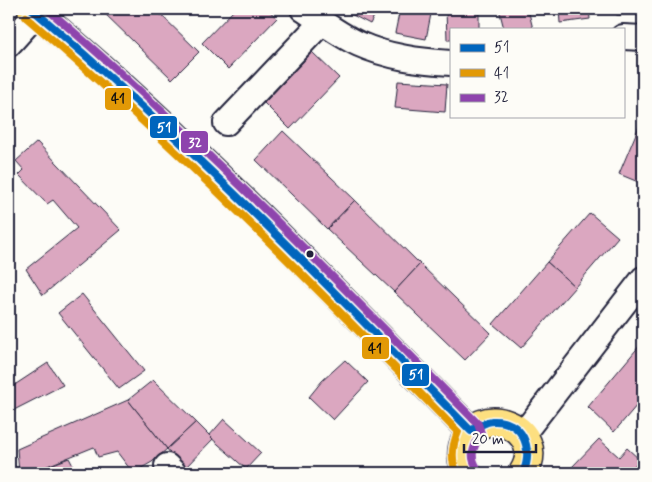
<svg xmlns="http://www.w3.org/2000/svg" width="652" height="482" viewBox="0 0 652 482" font-family="Mynerve,sans-serif">
	<style>
		.building { fill: #dba7c0; stroke: #22223b }
		.lines { fill: none; stroke-linecap: round; stroke-linejoin: round }
		.street-casing { stroke: #22223b; stroke-width: 28 }
		.primary-casing { stroke: #22223b; stroke-width: 31 }
		.street { stroke: #fdfcf7; stroke-width: 24 }
		.primary { stroke: #fddf80; stroke-width: 28 }
		.bus-1-casing { stroke: #fdfcf7; stroke-width: 11 }
		.bus-2-casing { stroke: #fdfcf7; stroke-width: 11 }
		.bus-3-casing { stroke: #fdfcf7; stroke-width: 11 }
		.bus-1 { stroke: #0065bd; stroke-width: 8 }
		.bus-2 { stroke: #e29906; stroke-width: 8 }
		.bus-3 { stroke: #8e44ad; stroke-width: 8 }
		.bus-dot { fill: #22223b; stroke: #fdfcf7; stroke-width: 2 }
		.line-badge { stroke: #fdfcf7; stroke-width: 2 }
		.badge-label { font-size: 14px; text-anchor: middle; font-weight: bold; fill: #fff }
		.pale-badge-label { font-size: 14px; text-anchor: middle; font-weight: bold; fill: #111 }
	</style>
	<rect width="100%" height="100%" fill="#fdfcf7"/>
	<filter id="ink" filterUnits="userSpaceOnUse"><feTurbulence type="fractalNoise" baseFrequency=".02" numOctaves="2"/><feDisplacementMap in="SourceGraphic" scale="10" xChannelSelector="R" yChannelSelector="G"/><feConvolveMatrix kernelMatrix="1 2 1 2 8 2 1 2 1" color-interpolation-filters="sRGB"/></filter>
	<g filter="url(#ink)">
		<g class="building">
			<polygon points="100,9 155,9 199,52 172,79"/>
			<polygon points="235,9 267,9 277,18 228,69 202,43"/>
			<polygon points="346,9 378,9 370,24 345,11"/>
			<polygon points="400,9 432,9 426,39 395,33"/>
			<polygon points="446,9 479,9 479,29 451,29 451,40 447,40"/>
			<polygon points="499,9 528,9 533,29 504,29"/>
			<polygon points="559,9 589,9 590,19 560,23"/>
			<rect x="617" y="9" width="26" height="6"/>
			<polygon points="312,52 339,78 290,129 264,103"/>
			<polygon points="398,81 447,84 445,112 395,108"/>
			<polygon points="640,124 643,125 643,184 619,174"/>
			<polygon points="283,131 355,200 327,229 256,160"/>
			<polygon points="37,142 121,230 43,295 26,269 77,228 53,200 47,204 19,175 24,170 16,161"/>
			<polygon points="355,200 420,264 394,292 327,229"/>
			<polygon points="590,213 618,237 575,287 547,262"/>
			<polygon points="547,262 575,287 521,348 493,324"/>
			<polygon points="420,264 491,333 465,360 394,292"/>
			<polygon points="82,294 144,371 119,389 58,313"/>
			<polygon points="641,344 643,346 643,398 614,432 588,407"/>
			<polygon points="345,360 368,382 333,420 309,397 322,381"/>
			<polygon points="48,363 63,385 14,410 13,386"/>
			<polygon points="153,380 196,422 167,449 128,400"/>
			<polygon points="128,400 167,449 152,462 133,473 117,452 98,457 94,447 30,473 19,473 17,449"/>
			<polygon points="224,419 261,453 246,469 209,436"/>
			<polygon points="196,422 213,439 183,470 167,449"/>
			<polygon points="599,439 619,457 627,448 640,460 630,470 633,473 578,473 572,467"/>
			<polygon points="69,458 77,473 30,473"/>
		</g>
		<g class="lines">
			<g class="street-casing">
				<g id="street">
					<path d="M303,9C321,21 339,35 359,44C388,57 419,61 451,63"/>
					<polyline points="623,37 643,38"/>
					<polyline points="9,44 37,13"/>
					<polyline points="226,123 322,22"/>
					<polyline points="523,434 643,279"/>
					<polyline points="167,466 174,473"/>
				</g>
			</g>
			<g class="primary-casing">
				<g id="primary">
					<path d="M32,9C189,139 328,286 471,431"/>
					<path d="M468,473C463,466 461,456 463,447C476,397 551,429 523,473"/>
				</g>
			</g>
			<use href="#street" class="street"/>
			<use href="#primary" class="primary"/>
			<g class="bus-1-casing">
				<path id="bus-1" d="M32,9C187,141 329,286 471,431C477,427 484,422 492,421C523,419 534,449 523,473"/>
			</g>
			<g class="bus-2-casing">
				<path id="bus-2" d="M26,17C178,147 318,289 458,432C452,446 450,459 457,473"/>
			</g>
			<g class="bus-3-casing">
				<path id="bus-3" d="M47,9C199,138 338,282 478,424L481,433C475,446 468,454 477,468"/>
			</g>
			<use href="#bus-1" class="bus-1"/>
			<use href="#bus-2" class="bus-2"/>
			<use href="#bus-3" class="bus-3"/>
		</g>
	</g>
	<circle class="bus-dot" cx="310" cy="254" r="4.5"/>
	<g class="line-badge">
		<rect x="104" y="87" width="28" height="24" rx="5" fill="#e29906"/>
		<rect x="149" y="115" width="29" height="24" rx="5" fill="#0065bd"/>
		<rect x="180" y="130" width="29" height="24" rx="5" fill="#8e44ad"/>
		<rect x="361" y="336" width="29" height="24" rx="5" fill="#e29906"/>
		<rect x="401" y="363" width="29" height="24" rx="5" fill="#0065bd"/>
	</g>
	<g class="badge-label">
		<text x="164" y="132">51</text>
		<text x="195" y="147">32</text>
		<text x="416" y="379">51</text>
	</g>
	<g class="pale-badge-label">
		<text x="118" y="103">41</text>
		<text x="375" y="353">41</text>
	</g>
	<rect width="652" height="482" fill="none" stroke="#fdfcf7" stroke-width="30"/>
	<rect x="15" y="15" width="622" height="452" fill="none" stroke="#22223b" stroke-width="2" filter="url(#ink)"/>
	<rect x="450" y="28" width="175" height="90" fill="#fdfcf7" stroke="#a5a5ac"/>
	<rect x="460" y="44" width="25" height="8" fill="#0065bd" stroke="#a5a5ac"/>
	<text x="494" y="52" font-size="15" fill="#22223b">51</text>
	<rect x="460" y="69" width="25" height="8" fill="#e29906" stroke="#a5a5ac"/>
	<text x="494" y="78" font-size="15" fill="#22223b">41</text>
	<rect x="460" y="94" width="25" height="8" fill="#8e44ad" stroke="#a5a5ac"/>
	<text x="494" y="102" font-size="15" fill="#22223b">32</text>
	<path d="M464 444v8h72v-8" fill="none" stroke="#22223b" stroke-width="2.5"/>
	<text x="472" y="444" font-size="15" fill="#22223b" stroke="#fdfcf7" stroke-width="4" paint-order="stroke">20 m</text>
</svg>
